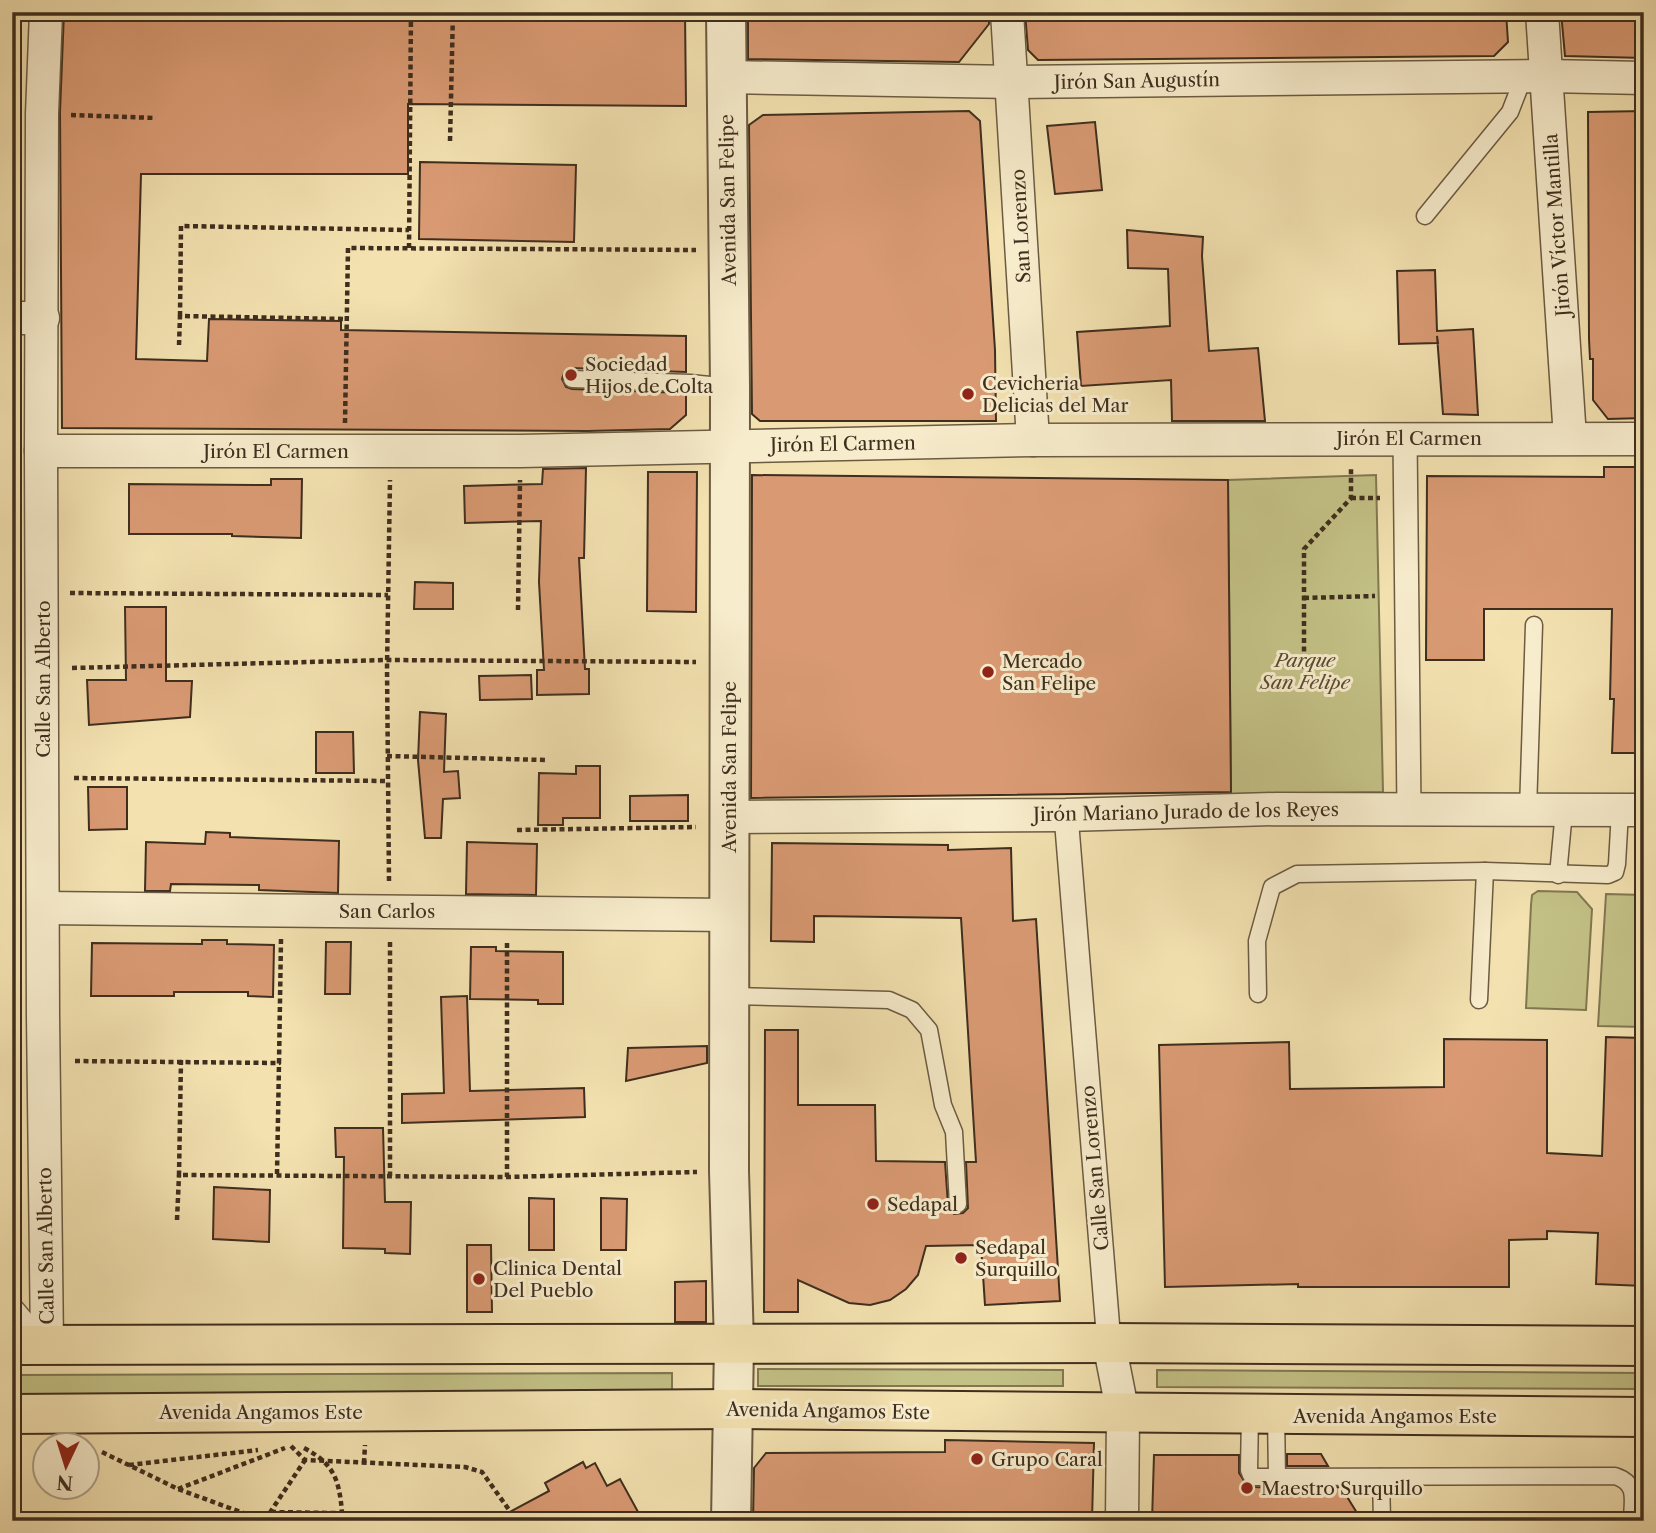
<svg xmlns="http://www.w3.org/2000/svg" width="1656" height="1533" viewBox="0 0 1656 1533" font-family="'Libre Caslon Text',serif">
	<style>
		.green { fill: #c3c186; stroke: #817852; stroke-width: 2 }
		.building { fill: #d99a73; stroke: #3f2e1e; stroke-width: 2 }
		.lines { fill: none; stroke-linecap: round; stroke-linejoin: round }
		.service-casing { stroke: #6c5b42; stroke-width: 19 }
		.pedestrian-casing { stroke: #6c5b42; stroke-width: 26 }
		.minor-casing { stroke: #6c5b42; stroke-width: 35 }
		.tertiary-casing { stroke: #6c5b42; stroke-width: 42 }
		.primary-casing { stroke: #3f2e1e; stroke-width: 42 }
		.path { stroke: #3f2e1e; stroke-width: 4.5; stroke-dasharray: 5 3.5; stroke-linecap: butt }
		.service { stroke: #f7eccc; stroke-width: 16 }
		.pedestrian { stroke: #f7eccc; stroke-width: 23 }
		.minor { stroke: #f7eccc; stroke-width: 32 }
		.tertiary { stroke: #f7eccc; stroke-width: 38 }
		.primary { stroke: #f3e1b0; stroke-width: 38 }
		.poi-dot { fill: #8f2418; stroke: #f7eccc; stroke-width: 2.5 }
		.labels { text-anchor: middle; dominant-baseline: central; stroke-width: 6; stroke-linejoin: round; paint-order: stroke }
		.street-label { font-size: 19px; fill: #3f2e1e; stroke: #f7eccc }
		.poi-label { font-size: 19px; fill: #3f2e1e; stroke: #f7eccc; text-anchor: start }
		.park-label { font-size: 19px; font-style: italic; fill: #594b33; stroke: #f7eccc }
	</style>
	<rect width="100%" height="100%" fill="#f3e1b0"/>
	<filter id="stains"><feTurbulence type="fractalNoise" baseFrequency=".00286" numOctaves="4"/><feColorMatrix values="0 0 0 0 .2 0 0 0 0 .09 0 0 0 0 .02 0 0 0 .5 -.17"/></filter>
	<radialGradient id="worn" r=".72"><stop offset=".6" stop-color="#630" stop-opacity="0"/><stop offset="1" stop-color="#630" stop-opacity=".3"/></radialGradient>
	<g class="green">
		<polygon points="1376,475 1383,792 1231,794 1228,480"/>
		<polygon points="1538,891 1577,892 1592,909 1586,1010 1526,1008 1531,905 1532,895"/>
		<polygon points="1606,894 1644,895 1644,1027 1598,1026"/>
		<polygon points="758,1369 1063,1370 1063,1386 758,1386"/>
		<polygon points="1157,1370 1644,1373 1644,1389 1157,1387"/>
		<polygon points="672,1373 672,1394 12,1396 12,1375"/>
	</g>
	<g class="building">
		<polygon points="64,12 685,12 686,106 408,104 408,174 141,174 136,359 207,361 209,319 341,321 341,330 686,336 686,372 572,368 564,373 562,379 566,387 572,389 686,393 686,415 670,429 587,431 62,428 60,112"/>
		<polygon points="748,12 989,12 989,24 959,62 748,59"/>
		<polygon points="1025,12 1506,12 1508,42 1494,56 1038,60 1028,50"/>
		<polygon points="1561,12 1644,12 1644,58 1565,56"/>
		<polygon points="969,111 980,121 995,350 996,421 760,421 752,414 749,125 763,115"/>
		<polygon points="1644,111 1644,418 1608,419 1593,400 1593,359 1590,359 1589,339 1588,112"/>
		<polygon points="1095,122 1102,190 1055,194 1047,126"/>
		<polygon points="420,162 576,165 574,242 419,239"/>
		<polygon points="1127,230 1203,237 1202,256 1209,351 1258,348 1265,421 1172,421 1171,380 1081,386 1077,332 1170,326 1168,269 1128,268"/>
		<polygon points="1435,270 1437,331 1473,329 1478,415 1443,414 1437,336 1438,343 1399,344 1397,271"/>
		<polygon points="1604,467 1644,467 1644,749 1641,749 1641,753 1612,753 1614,699 1610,699 1612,609 1484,609 1484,660 1426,660 1427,476 1604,477"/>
		<polygon points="586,468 584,558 579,558 585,669 589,669 589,694 537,695 537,670 544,670 539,582 541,521 465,523 464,486 542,484 543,469"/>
		<polygon points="648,472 697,472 696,612 647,611"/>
		<polygon points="752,475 1228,480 1231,792 751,798"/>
		<polygon points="271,479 302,479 301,538 232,536 232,534 129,534 129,484 271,485"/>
		<polygon points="415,582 453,583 453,609 414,609"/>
		<polygon points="125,607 166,607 166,681 192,681 190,717 89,725 87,680 126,680"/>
		<polygon points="531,675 532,699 480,700 479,676"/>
		<polygon points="420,712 446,714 444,772 458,771 460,798 443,799 441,838 425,838 418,760"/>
		<polygon points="316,732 353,732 354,773 316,773"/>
		<polygon points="576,766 600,766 600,818 563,818 563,825 538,825 539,773 576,774"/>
		<polygon points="88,787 127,787 127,829 89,830"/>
		<polygon points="688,795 688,821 630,821 630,796"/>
		<polygon points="206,832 230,833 230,837 339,841 338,893 259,890 259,885 171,884 170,891 145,891 146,842 205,844"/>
		<polygon points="467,842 537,844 536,895 466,894"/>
		<polygon points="772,843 948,845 948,850 1011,848 1013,921 1036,919 1060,1301 985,1305 981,1245 926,1246 918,1275 906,1289 890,1300 870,1305 849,1303 798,1280 798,1312 764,1312 765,1030 798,1030 798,1105 875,1105 876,1161 945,1162 948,1205 954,1214 963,1213 968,1208 966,1162 976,1162 961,918 814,916 814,942 771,941"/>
		<polygon points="202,940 227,940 227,944 274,945 273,997 248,996 248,992 174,992 174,996 91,996 92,943 202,944"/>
		<polygon points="326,942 351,942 350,994 325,994"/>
		<polygon points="471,947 496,947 496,951 563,952 563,1004 538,1004 538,1000 470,999"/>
		<polygon points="467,996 470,1091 584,1088 585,1117 402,1123 402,1094 444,1093 441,997"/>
		<polygon points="1606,1037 1644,1038 1644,1286 1596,1284 1598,1233 1547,1231 1547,1239 1509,1240 1509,1287 1298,1287 1298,1284 1165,1287 1159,1045 1289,1042 1290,1089 1444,1087 1444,1039 1547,1040 1547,1153 1602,1156"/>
		<polygon points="707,1046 707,1063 626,1081 628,1048"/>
		<polygon points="335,1128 383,1128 385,1202 411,1202 410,1254 385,1253 385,1249 343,1248 344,1157 336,1157"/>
		<polygon points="214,1187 270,1190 269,1242 213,1239"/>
		<polygon points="529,1198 554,1199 554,1250 529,1250"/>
		<polygon points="601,1198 627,1199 626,1250 601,1250"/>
		<polygon points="467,1245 491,1245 492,1312 467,1312"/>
		<polygon points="706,1281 706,1322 675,1322 675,1282"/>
		<polygon points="945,1440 1094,1443 1092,1521 753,1521 754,1468 766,1453 945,1452"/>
		<polygon points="1287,1454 1321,1454 1328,1466 1287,1466"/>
		<polygon points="1154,1455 1239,1455 1239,1473 1246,1484 1254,1487 1276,1488 1341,1487 1362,1521 1152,1521"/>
		<polygon points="583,1462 586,1468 595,1463 607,1486 620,1479 643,1521 493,1521 549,1491 545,1483"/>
	</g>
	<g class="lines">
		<g class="service-casing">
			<g id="service">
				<polyline points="1425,216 1510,112 1524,76"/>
				<polyline points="572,379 690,383 730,387"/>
				<polyline points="1528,810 1534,625"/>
				<polyline points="1558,875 1564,811"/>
				<polyline points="1258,994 1257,941 1272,887 1297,874 1485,871 1608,875 1615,872 1617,864 1620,811"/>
				<polyline points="730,996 889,1000 912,1010 929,1030 943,1105 954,1132 958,1204"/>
				<polyline points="1479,1000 1485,871"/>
				<polyline points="12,1304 44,1342"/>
				<path d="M1250,1415L1249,1470L1251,1475L1255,1477L1615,1476C1639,1484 1632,1500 1632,1521"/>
				<polyline points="1276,1415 1277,1478"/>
				<polyline points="1381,1477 1382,1521"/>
			</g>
		</g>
		<g class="pedestrian-casing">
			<g id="pedestrian">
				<polyline points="1405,438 1409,810"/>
				<polyline points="1066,815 1109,1343"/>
			</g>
		</g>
		<g class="minor-casing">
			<g id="minor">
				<polyline points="46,12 42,114 41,451 43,1016 47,1345"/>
				<polyline points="1007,12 1033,440"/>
				<polyline points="1542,12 1570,438"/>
				<polyline points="726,77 1013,82 1547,76 1644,78"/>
				<polyline points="12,318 43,318"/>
				<polyline points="41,451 521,451 1033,440 1644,439"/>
				<polyline points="729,817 1066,815 1276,809 1644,810"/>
				<polyline points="44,908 730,915"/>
				<polyline points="1109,1343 1123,1414 1122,1521"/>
			</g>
		</g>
		<g class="tertiary-casing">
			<polyline id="tertiary" points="726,12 730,387 729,1171 734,1344 731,1521"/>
		</g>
		<g class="primary-casing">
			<g id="primary">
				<polyline points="12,1345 1109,1343 1644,1346"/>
				<polyline points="12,1414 733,1409 1644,1417"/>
			</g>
		</g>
		<g class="path">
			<polyline points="71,115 156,118"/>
			<polyline points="450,141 453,12"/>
			<polyline points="409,248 411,12"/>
			<polyline points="180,316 181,226 409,230"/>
			<polyline points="179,345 180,316 346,319"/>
			<polyline points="345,423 348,248 696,250"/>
			<polyline points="1351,498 1380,498"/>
			<polyline points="70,593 388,595"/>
			<polyline points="1304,598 1375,596"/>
			<polyline points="518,610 520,480"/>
			<polyline points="72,668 387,660 696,662"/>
			<polyline points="1304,677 1304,549 1351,498 1351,469"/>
			<polyline points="387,756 545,760"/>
			<polyline points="74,778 388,781"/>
			<polyline points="517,830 696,827"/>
			<polyline points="389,881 387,668 390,480"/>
			<polyline points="390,942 390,1176"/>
			<polyline points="507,943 507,1177"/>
			<polyline points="181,1060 179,1175 507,1177 697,1172"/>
			<polyline points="75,1061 279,1063 281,939"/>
			<polyline points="277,1174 279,1063"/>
			<polyline points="177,1220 179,1175"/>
			<polyline points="291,1446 305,1460 465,1467 482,1472 517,1521"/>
			<path d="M304,1448C334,1464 339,1479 342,1512"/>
			<polyline points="102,1452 178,1489 265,1521"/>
			<polyline points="364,1463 365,1445"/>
			<polyline points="129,1465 258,1450"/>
			<polyline points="178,1489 285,1448"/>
			<polyline points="271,1512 514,1516"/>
			<polyline points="265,1520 305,1460"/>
			<polyline points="431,1521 431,1513"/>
		</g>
		<use href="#service" class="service"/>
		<use href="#pedestrian" class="pedestrian"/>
		<use href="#minor" class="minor"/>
		<use href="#tertiary" class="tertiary"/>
		<use href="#primary" class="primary"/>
	</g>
	<g class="poi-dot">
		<circle cx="571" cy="375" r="7"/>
		<circle cx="968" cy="394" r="7"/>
		<circle cx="988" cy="672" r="7"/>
		<circle cx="873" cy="1204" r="7"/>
		<circle cx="961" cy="1258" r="7"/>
		<circle cx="479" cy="1279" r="7"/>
		<circle cx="977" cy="1459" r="7"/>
		<circle cx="1247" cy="1488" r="7"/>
	</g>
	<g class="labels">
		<g class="street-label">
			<text transform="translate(1137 81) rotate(-1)">Jirón San Augustín</text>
			<text transform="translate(728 200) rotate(-91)">Avenida San Felipe</text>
			<text transform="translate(1557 225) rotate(-94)">Jirón Víctor Mantilla</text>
			<text transform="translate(1021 226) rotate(-93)">San Lorenzo</text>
			<text x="1409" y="438">Jirón El Carmen</text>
			<text transform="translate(843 444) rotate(-1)">Jirón El Carmen</text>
			<text x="276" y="451">Jirón El Carmen</text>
			<text transform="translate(43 679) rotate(-90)">Calle San Alberto</text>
			<text transform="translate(729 767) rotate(-90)">Avenida San Felipe</text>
			<text transform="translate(1186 812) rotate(-1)">Jirón Mariano Jurado de los Reyes</text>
			<text x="387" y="911">San Carlos</text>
			<text transform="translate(1095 1168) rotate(-95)">Calle San Lorenzo</text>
			<text transform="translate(46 1246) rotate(-91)">Calle San Alberto</text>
			<text transform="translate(828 1411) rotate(1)">Avenida Angamos Este</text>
			<text x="261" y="1412">Avenida Angamos Este</text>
			<text x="1395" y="1416">Avenida Angamos Este</text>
		</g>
		<g class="poi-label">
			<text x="585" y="364">Sociedad<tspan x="585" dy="22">Hijos de Colta</tspan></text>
			<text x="982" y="383">Cevicheria<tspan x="982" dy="22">Delicias del Mar</tspan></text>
			<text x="1002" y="661">Mercado<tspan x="1002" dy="22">San Felipe</tspan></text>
			<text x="887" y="1204">Sedapal</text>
			<text x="975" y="1247">Sedapal<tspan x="975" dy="22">Surquillo</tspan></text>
			<text x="493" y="1268">Clinica Dental<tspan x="493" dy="22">Del Pueblo</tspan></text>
			<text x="991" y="1459">Grupo Caral</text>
			<text x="1261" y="1488">Maestro Surquillo</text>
		</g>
		<g class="park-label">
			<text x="1305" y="660">Parque<tspan x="1305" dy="22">San Felipe</tspan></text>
		</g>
	</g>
	<rect width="1656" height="1533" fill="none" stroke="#f3e1b0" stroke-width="42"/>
	<rect x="14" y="14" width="1628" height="1505" fill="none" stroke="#3f2e1e" stroke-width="3.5"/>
	<rect x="21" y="21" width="1614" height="1491" fill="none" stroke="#3f2e1e" stroke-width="2"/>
	<g transform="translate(66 1466) rotate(184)"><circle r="33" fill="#f7eccc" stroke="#ada086" stroke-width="2"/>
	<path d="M0-5L12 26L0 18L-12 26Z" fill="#8f2418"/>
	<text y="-10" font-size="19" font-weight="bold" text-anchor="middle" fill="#3f2e1e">N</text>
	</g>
	<rect width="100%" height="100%" filter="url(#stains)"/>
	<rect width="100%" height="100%" fill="url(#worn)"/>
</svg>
